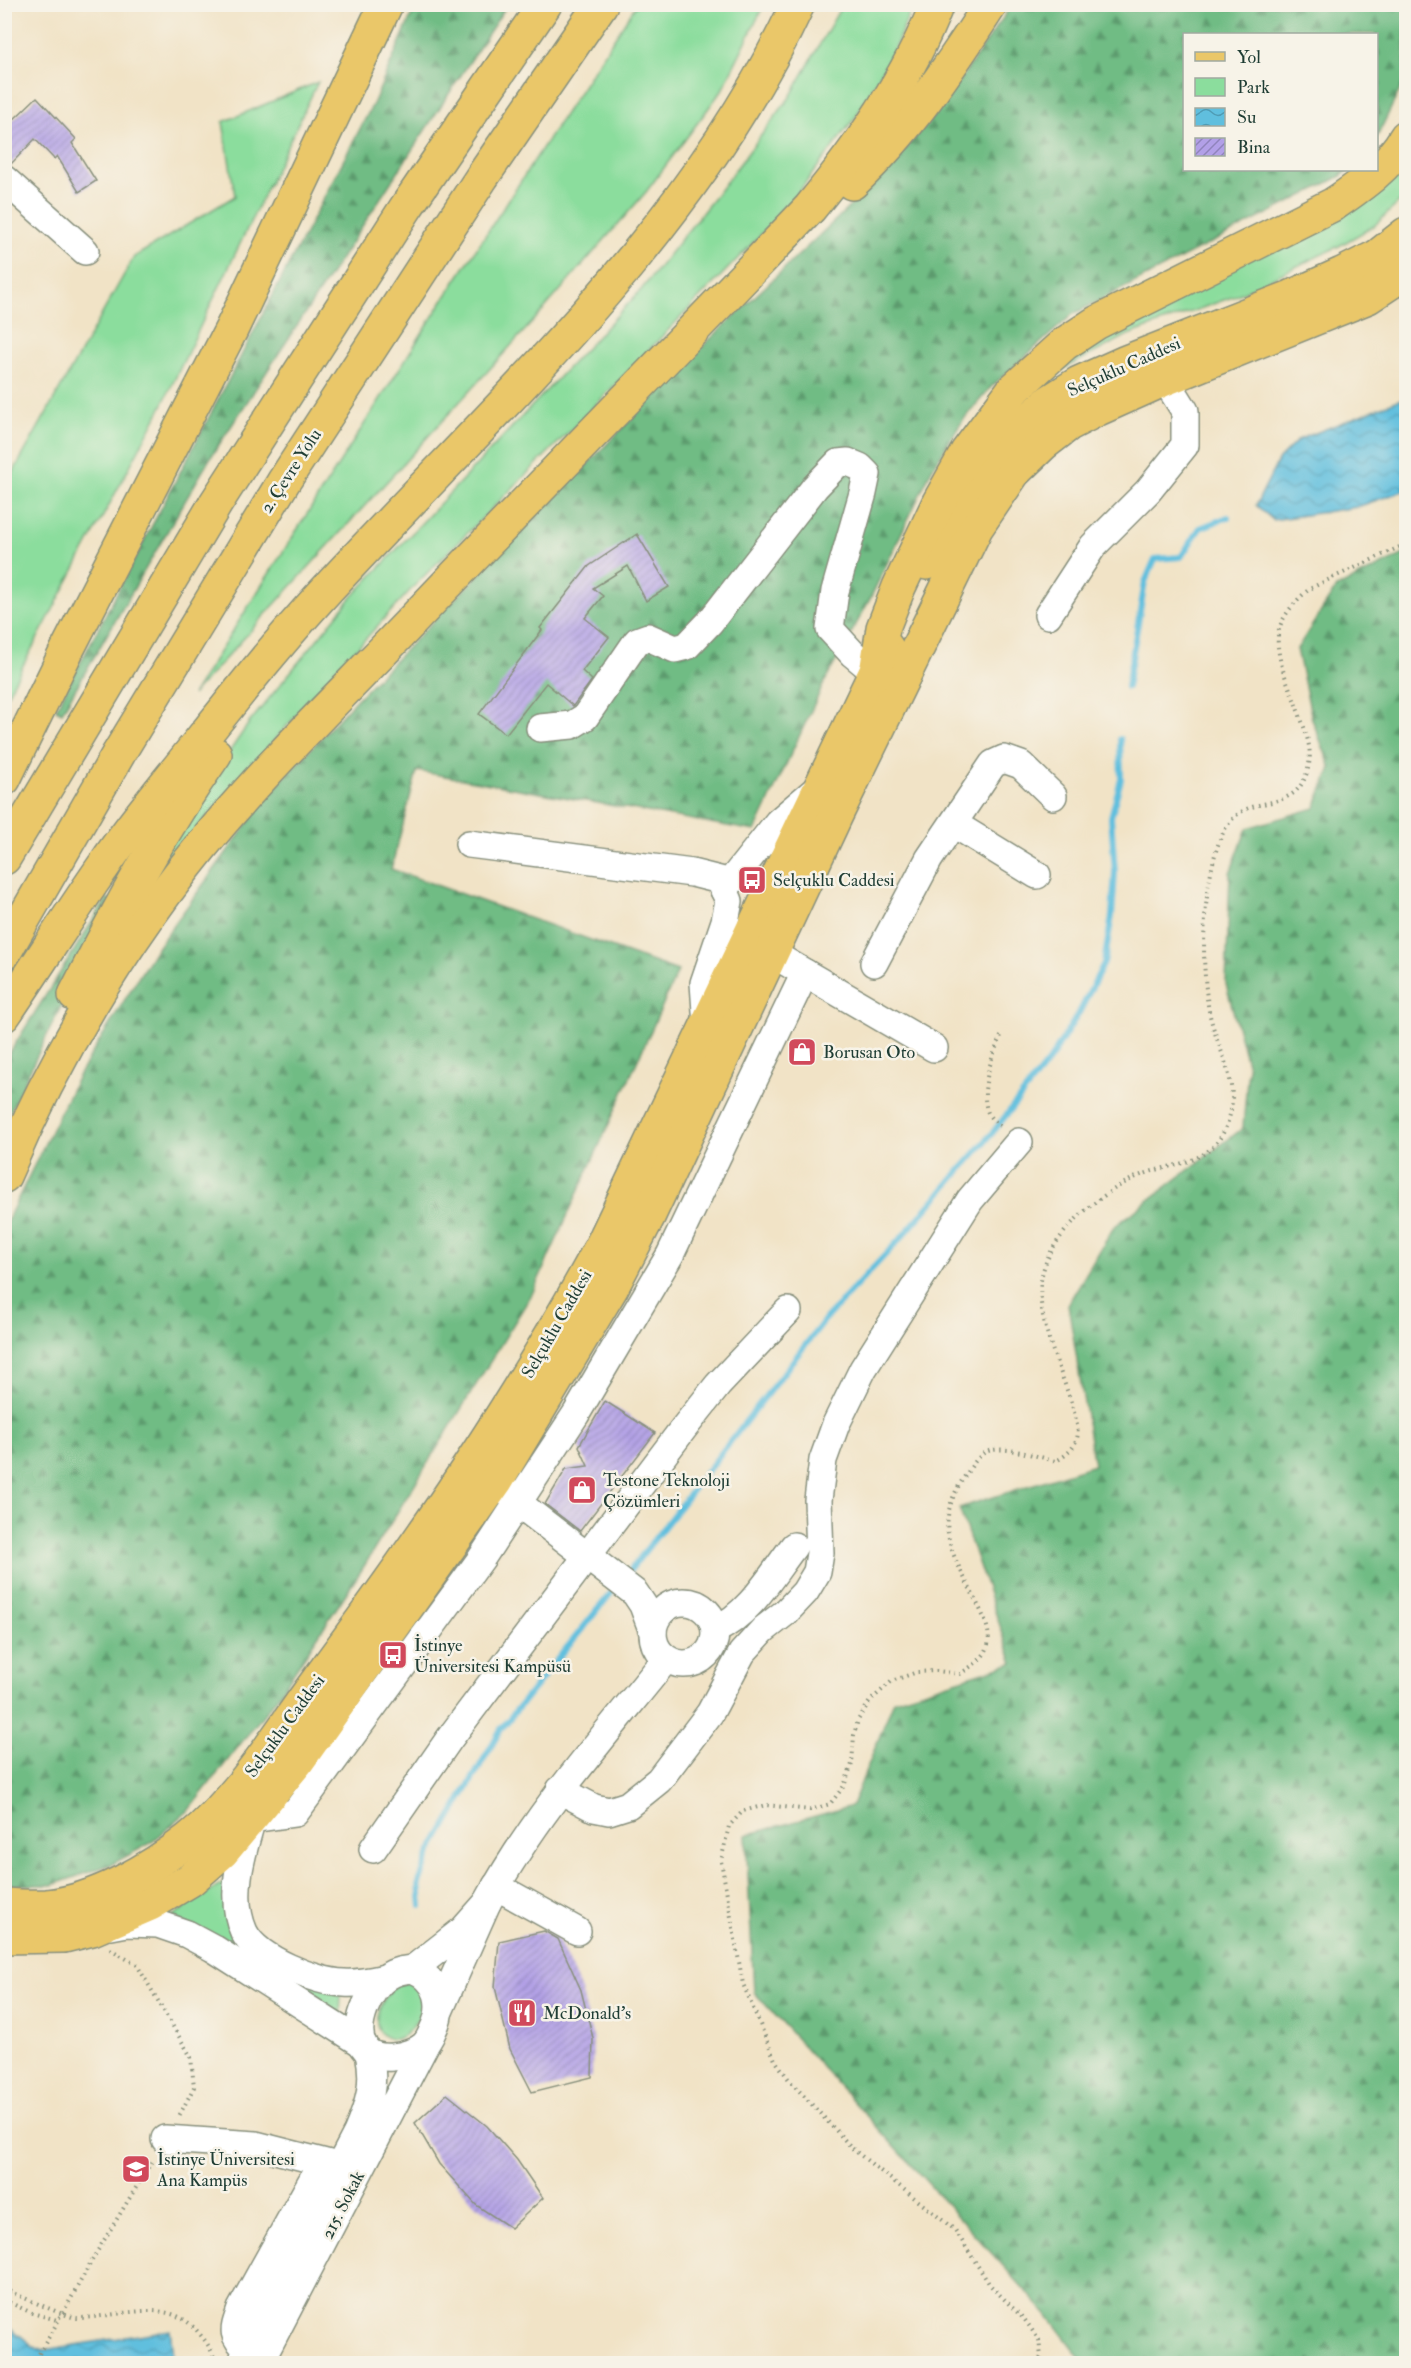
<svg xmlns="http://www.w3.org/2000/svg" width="1411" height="2368" viewBox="0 0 1411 2368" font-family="'IM FELL Double Pica',serif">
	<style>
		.green { fill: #8bdd9d; stroke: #558d68; stroke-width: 1.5 }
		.forest { fill: url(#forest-firs); stroke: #487c5c; stroke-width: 1.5 }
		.water { fill: url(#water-waves); stroke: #407e89; stroke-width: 1.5 }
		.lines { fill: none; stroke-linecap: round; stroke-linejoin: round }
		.stream { stroke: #60bfde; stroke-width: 6 }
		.building { fill: url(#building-hatch) }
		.minor-casing { stroke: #88907d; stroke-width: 30 }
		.major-casing { stroke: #88907d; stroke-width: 36 }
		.highway-casing { stroke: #88907d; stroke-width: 36 }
		.path { stroke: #88907d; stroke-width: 4; stroke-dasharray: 1.5 4.5; stroke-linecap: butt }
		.minor { stroke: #fff; stroke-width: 27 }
		.major { stroke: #eac769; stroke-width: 33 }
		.highway { stroke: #eac769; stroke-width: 33 }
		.labels { text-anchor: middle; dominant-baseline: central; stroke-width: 5; stroke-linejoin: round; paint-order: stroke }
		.street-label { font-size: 18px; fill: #1f3d34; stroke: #f7f3e8 }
		.poi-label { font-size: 18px; fill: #1f3d34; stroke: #f7f3e8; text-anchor: start }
	</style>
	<defs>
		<pattern id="forest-firs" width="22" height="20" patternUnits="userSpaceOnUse" patternTransform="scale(1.5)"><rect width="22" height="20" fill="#70bc84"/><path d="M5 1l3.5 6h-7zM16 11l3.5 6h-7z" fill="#5b9a6d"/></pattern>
		<pattern id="water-waves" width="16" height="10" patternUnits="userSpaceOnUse" patternTransform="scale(1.5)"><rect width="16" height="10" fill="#60bfde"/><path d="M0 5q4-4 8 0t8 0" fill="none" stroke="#4f9cb5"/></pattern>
		<pattern id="building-hatch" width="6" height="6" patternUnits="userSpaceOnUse" patternTransform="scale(1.5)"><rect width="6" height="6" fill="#b2a0e7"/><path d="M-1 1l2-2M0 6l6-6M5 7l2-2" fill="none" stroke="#9084bc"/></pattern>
	</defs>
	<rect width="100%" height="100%" fill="#f7f3e8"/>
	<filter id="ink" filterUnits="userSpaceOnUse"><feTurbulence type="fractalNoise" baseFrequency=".0167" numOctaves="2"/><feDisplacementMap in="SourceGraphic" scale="12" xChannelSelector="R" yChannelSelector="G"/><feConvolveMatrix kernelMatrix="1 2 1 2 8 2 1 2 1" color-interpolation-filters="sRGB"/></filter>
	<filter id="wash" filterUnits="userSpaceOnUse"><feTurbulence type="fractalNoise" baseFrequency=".008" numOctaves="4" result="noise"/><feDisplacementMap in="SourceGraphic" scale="24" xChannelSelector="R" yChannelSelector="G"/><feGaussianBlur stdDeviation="1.35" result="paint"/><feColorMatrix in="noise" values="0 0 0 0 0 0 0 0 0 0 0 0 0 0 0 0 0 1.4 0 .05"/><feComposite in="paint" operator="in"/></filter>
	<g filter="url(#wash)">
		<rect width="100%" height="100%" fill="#f1e3c6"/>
		<g class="green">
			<polygon points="636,5 764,5 722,90 646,192 538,316 192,695 447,294"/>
			<polygon points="842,5 913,5 893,52 855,118 784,211 578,423 417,583 323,685 198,827 152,891 144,885 199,796 249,723 351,598 641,290 717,194 790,97"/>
			<polygon points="318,82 159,412 5,699 5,487 134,257 235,196 223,122"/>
			<polygon points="1406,154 1406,196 1374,226 1339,246 1235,296 1128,335 1035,384 1065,356"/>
			<polygon points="225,1882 227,1916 341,1993 340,2018 172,1916"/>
			<path d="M410,1981C414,1983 420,1986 422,1989C432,2003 411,2036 396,2039C392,2040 387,2038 383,2035C367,2021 385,1996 395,1985Z"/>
		</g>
		<g class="forest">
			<polygon points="416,5 507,5 209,460 62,712 56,709 374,102"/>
			<polygon points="1012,5 1406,5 1405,79 1377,137 1376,34 1184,34 1184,170 1348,170 1341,176 1073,314 991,387 963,420 932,469 870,599 824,683 755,831 417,771 391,869 678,971 532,1294 361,1571 278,1696 188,1811 151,1843 112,1864 52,1885 5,1885 4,1227 78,1076 154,952 270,793 354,702 707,342 885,173 944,103"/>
			<polygon points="1406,553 1406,2363 1084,2363 1046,2313 754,1992 746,1835 852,1806 894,1700 1013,1663 959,1508 1094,1465 1068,1304 1114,1227 1243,1128 1248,1067 1226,984 1230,873 1247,828 1315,808 1331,768 1312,719 1297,649 1336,588"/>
			<polygon points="107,898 112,901 5,1122 5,1060"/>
		</g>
		<g class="water">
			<polygon points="1406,397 1406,490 1357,507 1273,520 1256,505 1279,459 1298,440"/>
			<polygon points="5,2323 33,2346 44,2350 170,2330 173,2355 125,2363 5,2363"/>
		</g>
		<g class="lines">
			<g class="stream">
				<polyline points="1127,687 1145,582 1155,559 1181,557 1200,528 1228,517"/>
				<polyline points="625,1577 827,1317 902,1237 990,1136 1051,1058 1080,1011 1104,963 1112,916 1115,872 1111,817 1121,779 1120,739"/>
				<polyline points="421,1906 419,1883 430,1853 501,1729 616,1587"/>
			</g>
		</g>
		<g id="blocks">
			<g class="building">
				<polygon points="37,97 76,139 72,143 96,181 79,192 57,156 54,159 35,139 10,165 4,164 4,115 12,121"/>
				<polygon points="637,534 669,587 646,601 628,566 593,588 603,596 585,618 609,637 582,671 592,680 573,706 546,683 506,734 479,714 542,630 540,628 589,566"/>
				<polygon points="605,1401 655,1433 580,1531 545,1504 566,1469 588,1466 579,1446"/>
				<polygon points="544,1931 558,1939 581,1990 593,2038 592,2077 532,2092 510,2049 495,1987 499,1941"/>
				<polygon points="447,2094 487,2126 517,2160 543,2198 511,2228 476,2205 439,2164 415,2123"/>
			</g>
		</g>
	</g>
	<g filter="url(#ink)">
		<use href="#blocks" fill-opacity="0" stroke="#88907d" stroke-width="1.5"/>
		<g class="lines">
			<g class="minor-casing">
				<g id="minor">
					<polyline points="4,179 85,251"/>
					<polyline points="1048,615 1093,546 1148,491 1185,445 1185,411 1165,379"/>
					<polyline points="540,728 572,725 585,717 637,641 648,637 675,649 687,646 710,622 815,487 838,463 848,462 860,467 867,474 863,493 835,591 830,629 853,654 876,673"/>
					<polyline points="954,824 1037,875"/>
					<polyline points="469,844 692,873 720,880 729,901 725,921 704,983 707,1025"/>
					<polyline points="724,890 778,822 819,787"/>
					<polyline points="874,963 929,859 993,764 1004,759 1021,765 1053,796"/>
					<polyline points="805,973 934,1048"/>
					<polyline points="506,1490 518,1503 635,1593 643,1605 653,1632"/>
					<circle cx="684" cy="1633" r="31"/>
					<path d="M715,1630C750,1614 771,1576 794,1546"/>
					<polyline points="560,1790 594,1808 609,1811 628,1805 659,1780 710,1713 742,1653 763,1630 786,1612 805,1592 817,1572 820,1553 818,1500 823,1460 836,1424 863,1369 970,1200 1019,1142"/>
					<polyline points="373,1849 450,1738 683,1429 718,1385 788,1311"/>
					<polyline points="496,1886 577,1931"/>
					<path d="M487,1903C535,1814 603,1738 666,1659"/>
					<polyline points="111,1926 127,1923 158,1924 187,1934 213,1948 363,2044"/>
					<path d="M413,1969C439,1980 445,2005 433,2030C431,2035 428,2042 423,2046C410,2057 375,2064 364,2047C352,2027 369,1989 387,1977C395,1971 403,1970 413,1969Z"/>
					<polyline points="413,1969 463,1930 487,1903 440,2009"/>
					<path d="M385,1978C371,1981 358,1984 344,1983C316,1982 257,1959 244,1932C228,1897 242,1853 252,1819L295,1813L481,1559L576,1414L670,1255L805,973L771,953"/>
					<polyline points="165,2139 256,2145 338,2166"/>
					<path d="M248,2349C229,2335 235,2328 241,2309L319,2168"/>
					<path d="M243,2360L257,2326L357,2133C369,2105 376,2083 369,2053"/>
					<polyline points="259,2364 425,2045"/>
				</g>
			</g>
			<g class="major-casing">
				<g id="major">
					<polyline points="927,563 965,489 992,453 1049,402 1079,383 1126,362 1291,297 1342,274 1378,256 1406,234"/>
					<path d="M4,1905C18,1906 33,1907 47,1906C96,1901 151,1869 189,1839C240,1798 279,1733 318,1680C422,1540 521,1397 603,1243L887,648"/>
					<polyline points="4,1937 64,1936 92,1929 150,1904 190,1880 223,1851 297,1762 496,1481 612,1287 648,1217 836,815 976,528 1014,472 1043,444 1069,424 1098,409 1165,379 1368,297 1406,272"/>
				</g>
			</g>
			<g class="highway-casing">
				<g id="highway">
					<path d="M852,183C907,132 950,67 991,4"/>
					<path d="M876,673L883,628L899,587L939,502L967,452L1013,390L1064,344L1096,323L1334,204C1362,185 1389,166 1406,137"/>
					<polyline points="4,779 67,650 232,328 386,4"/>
					<polyline points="4,858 216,503 407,206 545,4"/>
					<polyline points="4,953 119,753 284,481 482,177 601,4"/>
					<path d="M75,995C117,912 161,831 215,754"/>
					<path d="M4,1015C38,965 70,914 105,864C134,821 168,782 200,741C239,692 278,643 320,597C490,411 691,236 798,4"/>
					<path d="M4,1176C58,1049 131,929 220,824C279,755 345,691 408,625C541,485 677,348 810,208C860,147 908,79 937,4"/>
				</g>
			</g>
			<g class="path">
				<path d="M1001,1036C992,1056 978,1093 989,1115C992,1120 998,1124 1002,1128"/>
				<polyline points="110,1949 137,1965 191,2057 194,2087 178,2118"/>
				<path d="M4,2289C18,2295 66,2317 77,2318C118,2318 168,2295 198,2332C206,2341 213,2351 216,2364"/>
				<polyline points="4,2300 32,2313 57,2320 63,2313 95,2255 154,2158"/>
				<polyline points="33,2364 60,2318"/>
				<path d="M1037,2364L1041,2357L1039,2340L1025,2320L990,2285L955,2230L854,2150L790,2081L775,2060L743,1984L721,1861L729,1826L743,1811L766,1805L810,1810L830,1804L844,1786L852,1764L854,1735L858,1720L870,1701L892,1681L917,1672L937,1671L960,1674C970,1667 986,1658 988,1645C991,1632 984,1617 978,1605C957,1560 931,1531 961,1482C967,1473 975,1459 984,1453C1001,1443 1037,1457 1056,1461C1065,1456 1072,1451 1076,1441C1080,1433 1076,1421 1074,1412C1063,1371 1031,1313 1043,1271C1054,1232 1095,1198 1130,1180C1167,1160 1214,1171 1229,1118C1241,1079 1213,1043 1208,1005C1202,967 1203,914 1210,877C1214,858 1218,837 1230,822C1254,791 1299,817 1309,764C1313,745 1301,720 1295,702C1287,681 1276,658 1278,635C1279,620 1295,601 1306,592C1313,586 1324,582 1332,578C1357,567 1382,555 1406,544"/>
			</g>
			<use href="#minor" class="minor"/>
			<use href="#major" class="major"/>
			<use href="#highway" class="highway"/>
		</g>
	</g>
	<defs>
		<g id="bus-square" transform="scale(1.5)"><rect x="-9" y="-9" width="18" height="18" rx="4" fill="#d1495b" stroke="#f7f3e8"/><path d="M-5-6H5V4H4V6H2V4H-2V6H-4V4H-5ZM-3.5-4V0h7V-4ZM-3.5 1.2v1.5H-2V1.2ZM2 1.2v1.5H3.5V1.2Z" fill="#fff"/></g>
		<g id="shop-square" transform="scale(1.5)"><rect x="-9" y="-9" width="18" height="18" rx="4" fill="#d1495b" stroke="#f7f3e8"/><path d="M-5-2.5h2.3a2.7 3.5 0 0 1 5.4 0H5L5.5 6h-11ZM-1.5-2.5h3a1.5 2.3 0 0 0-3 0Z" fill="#fff"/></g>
		<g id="restaurant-square" transform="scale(1.5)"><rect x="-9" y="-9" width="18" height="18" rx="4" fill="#d1495b" stroke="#f7f3e8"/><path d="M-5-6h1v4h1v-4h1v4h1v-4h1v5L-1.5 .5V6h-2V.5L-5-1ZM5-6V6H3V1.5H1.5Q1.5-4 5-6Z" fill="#fff"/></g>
		<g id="university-square" transform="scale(1.5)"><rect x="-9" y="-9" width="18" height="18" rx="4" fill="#d1495b" stroke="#f7f3e8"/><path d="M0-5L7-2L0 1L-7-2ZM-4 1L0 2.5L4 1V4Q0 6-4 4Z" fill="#fff"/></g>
	</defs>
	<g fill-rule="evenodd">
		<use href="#bus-square" x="752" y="880"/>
		<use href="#shop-square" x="802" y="1052"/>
		<use href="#shop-square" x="582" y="1490"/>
		<use href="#bus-square" x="393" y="1655"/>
		<use href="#restaurant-square" x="522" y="2013"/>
		<use href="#university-square" x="136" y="2169"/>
	</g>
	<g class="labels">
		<g class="street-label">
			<text transform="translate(1124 367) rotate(-24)">Selçuklu Caddesi</text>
			<text transform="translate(291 471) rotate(-57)">2. Çevre Yolu</text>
			<text transform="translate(557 1324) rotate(-60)">Selçuklu Caddesi</text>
			<text transform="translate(285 1726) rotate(-54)">Selçuklu Caddesi</text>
			<text transform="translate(343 2205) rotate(-63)">215. Sokak</text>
		</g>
		<g class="poi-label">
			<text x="773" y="880">Selçuklu Caddesi</text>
			<text x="823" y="1052">Borusan Oto</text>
			<text x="603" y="1480">Testone Teknoloji<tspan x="603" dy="21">Çözümleri</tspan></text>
			<text x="414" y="1645">İstinye<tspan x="414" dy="21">Üniversitesi Kampüsü</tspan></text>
			<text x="543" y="2013">McDonald's</text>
			<text x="157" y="2159">İstinye Üniversitesi<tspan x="157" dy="21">Ana Kampüs</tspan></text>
		</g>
	</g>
	<rect width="1411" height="2368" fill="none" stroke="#f7f3e8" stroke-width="24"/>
	<rect x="1183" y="33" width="195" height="138" fill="#f7f3e8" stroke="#a1aaa0" stroke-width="1.5"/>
	<rect x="1195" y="52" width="30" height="9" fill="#eac769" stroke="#a1aaa0" stroke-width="1.5"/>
	<text x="1237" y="63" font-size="18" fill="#1f3d34">Yol</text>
	<rect x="1195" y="78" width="30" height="18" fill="#8bdd9d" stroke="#a1aaa0" stroke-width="1.5"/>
	<text x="1237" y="93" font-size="18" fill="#1f3d34">Park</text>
	<rect x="1195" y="108" width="30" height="18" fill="url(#water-waves)" stroke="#a1aaa0" stroke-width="1.5"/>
	<text x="1237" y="123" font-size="18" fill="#1f3d34">Su</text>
	<rect x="1195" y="138" width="30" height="18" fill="url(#building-hatch)" stroke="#a1aaa0" stroke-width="1.5"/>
	<text x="1237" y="153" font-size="18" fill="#1f3d34">Bina</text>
</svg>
